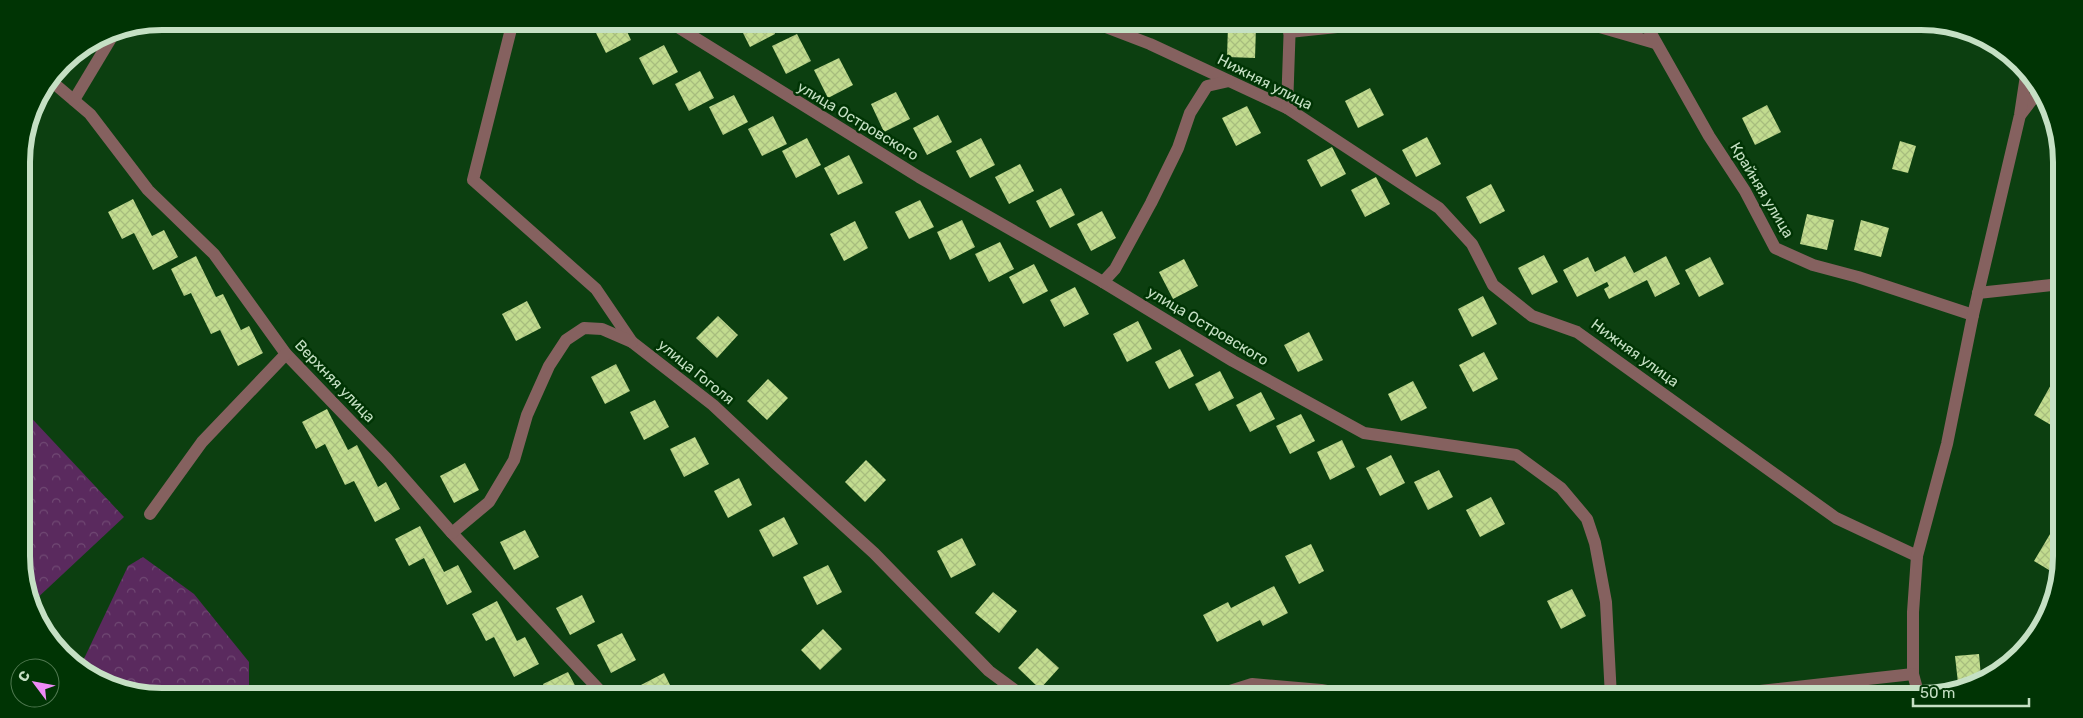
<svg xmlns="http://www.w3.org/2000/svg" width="2083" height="718" viewBox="0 0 2083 718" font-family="Rubik,sans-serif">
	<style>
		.forest { fill: url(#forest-crowns) }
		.building { fill: url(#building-cross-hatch) }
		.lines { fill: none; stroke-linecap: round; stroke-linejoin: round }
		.minor { stroke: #85615f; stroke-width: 12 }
		.labels { text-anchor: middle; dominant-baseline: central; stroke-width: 5; stroke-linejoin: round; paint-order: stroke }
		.street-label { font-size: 15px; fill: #c5e0c4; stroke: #003404 }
		.rim { fill: none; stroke: #c5e0c4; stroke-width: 6 }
	</style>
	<defs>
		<pattern id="forest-crowns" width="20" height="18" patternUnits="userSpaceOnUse" patternTransform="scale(1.25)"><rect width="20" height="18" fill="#5a2a5e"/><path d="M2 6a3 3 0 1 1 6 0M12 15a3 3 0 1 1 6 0" fill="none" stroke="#704973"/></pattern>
		<pattern id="building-cross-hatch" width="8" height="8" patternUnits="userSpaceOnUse" patternTransform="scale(1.25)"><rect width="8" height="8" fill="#c2dc8f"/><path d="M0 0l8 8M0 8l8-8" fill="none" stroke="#a7bd7e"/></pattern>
	</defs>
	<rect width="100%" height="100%" fill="#0c3f10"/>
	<g class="forest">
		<polygon points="23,409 124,517 33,602 24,583"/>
		<polygon points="143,557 194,594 249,662 249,697 162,697 117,689 81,665 128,566"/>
	</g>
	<g class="building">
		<polygon points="601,21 622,21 631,40 606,53 592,25"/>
		<polygon points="737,21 769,21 775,34 750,47"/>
		<polygon points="1228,26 1256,27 1255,58 1227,57"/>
		<polygon points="797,34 811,61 786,74 772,46"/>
		<polygon points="664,45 678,72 653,85 639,58"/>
		<polygon points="839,58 853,85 828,98 814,70"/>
		<polygon points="700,71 714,98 689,111 675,84"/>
		<polygon points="1370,88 1384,115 1358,128 1345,101"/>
		<polygon points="896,92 910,119 884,132 871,104"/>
		<polygon points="734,95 748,122 723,135 709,107"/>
		<polygon points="1767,105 1781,132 1755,145 1742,118"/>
		<polygon points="1247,106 1261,133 1236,146 1222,118"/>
		<polygon points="938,115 952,142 927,155 913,128"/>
		<polygon points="773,116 787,144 762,156 748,129"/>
		<polygon points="1427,137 1441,164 1416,177 1402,150"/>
		<polygon points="807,138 821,165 796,178 782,151"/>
		<polygon points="981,138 995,165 970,178 956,151"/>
		<polygon points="1900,141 1916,146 1908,173 1892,169"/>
		<polygon points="1332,147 1346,174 1321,187 1307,160"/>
		<polygon points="849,155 863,183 838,195 824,168"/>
		<polygon points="1020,164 1034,191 1009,204 995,177"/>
		<polygon points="1376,177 1390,204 1365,217 1351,190"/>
		<polygon points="1491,184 1505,211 1480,224 1466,197"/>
		<polygon points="1061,188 1075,215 1050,228 1036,201"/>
		<polygon points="133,199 152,236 164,230 178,257 153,270 134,233 122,239 108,212"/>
		<polygon points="920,200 934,227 909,239 895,212"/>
		<polygon points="1102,211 1116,238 1091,251 1077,224"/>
		<polygon points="1807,214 1834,220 1827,250 1800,244"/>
		<polygon points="962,220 975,247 950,260 937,232"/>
		<polygon points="1861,220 1889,228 1881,257 1854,250"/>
		<polygon points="855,221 868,248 844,261 830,234"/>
		<polygon points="1000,242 1014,269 989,282 975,254"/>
		<polygon points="1544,255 1558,282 1532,295 1518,268"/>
		<polygon points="196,256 216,297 223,294 241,330 249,326 263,353 238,366 220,330 211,334 191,293 184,296 171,269"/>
		<polygon points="1625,256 1634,273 1666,256 1680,284 1655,297 1647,280 1609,299 1604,289 1609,286 1607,282 1577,297 1563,270 1588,257 1595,272"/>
		<polygon points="1710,257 1724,284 1699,297 1685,270"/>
		<polygon points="1184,259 1198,286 1173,299 1159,272"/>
		<polygon points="1034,264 1048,291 1023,304 1009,277"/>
		<polygon points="1075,287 1089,314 1064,327 1050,300"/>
		<polygon points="1483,296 1497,324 1472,337 1458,309"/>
		<polygon points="527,301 541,328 516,341 502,314"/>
		<polygon points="718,316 738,335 717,358 696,338"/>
		<polygon points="1138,321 1152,349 1127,362 1113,334"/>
		<polygon points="1309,332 1323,360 1298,372 1284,345"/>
		<polygon points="1180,349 1194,376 1169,389 1155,362"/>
		<polygon points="1484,352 1498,379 1473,392 1459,365"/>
		<polygon points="616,364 630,391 605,404 591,377"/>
		<polygon points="2061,367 2061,418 2056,428 2034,415"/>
		<polygon points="1220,371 1234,398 1209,411 1195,384"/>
		<polygon points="768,379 788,398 767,420 747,401"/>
		<polygon points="1413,381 1427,408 1401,421 1388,394"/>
		<polygon points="1261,392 1275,419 1250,432 1236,405"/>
		<polygon points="655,400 669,427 644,440 630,412"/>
		<polygon points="327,409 348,450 357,445 378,487 386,482 400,509 375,522 354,481 345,485 325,444 316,449 302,422"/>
		<polygon points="1301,414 1315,441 1290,454 1276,426"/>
		<polygon points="695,437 709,464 684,477 670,449"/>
		<polygon points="1342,440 1355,467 1330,480 1317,452"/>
		<polygon points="1391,455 1405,483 1380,496 1366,468"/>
		<polygon points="866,460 886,480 865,502 845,482"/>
		<polygon points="465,463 479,490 454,503 440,476"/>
		<polygon points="1439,470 1453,497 1428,510 1414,482"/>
		<polygon points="739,478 752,505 728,518 714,491"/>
		<polygon points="1491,497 1505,524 1480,537 1466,510"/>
		<polygon points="2062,514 2062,556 2059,576 2034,561"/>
		<polygon points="784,517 798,544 773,557 759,530"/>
		<polygon points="420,526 444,572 458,565 472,592 447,605 424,558 409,566 395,539"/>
		<polygon points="525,530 539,557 514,570 500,542"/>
		<polygon points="962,538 976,565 951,578 937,551"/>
		<polygon points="1311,544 1324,571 1299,584 1285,556"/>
		<polygon points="828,565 842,592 817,605 803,577"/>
		<polygon points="1274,586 1288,613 1263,626 1260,620 1217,642 1203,615 1228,602 1231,608"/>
		<polygon points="1572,589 1586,616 1561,629 1547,601"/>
		<polygon points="993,592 1017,611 999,633 975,613"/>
		<polygon points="582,595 595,622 570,635 556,608"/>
		<polygon points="497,601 517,641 525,637 539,664 514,677 494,637 486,641 472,614"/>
		<polygon points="823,629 842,649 820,670 801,650"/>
		<polygon points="622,633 636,660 611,673 597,645"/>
		<polygon points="1037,648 1059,668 1040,689 1018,668"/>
		<polygon points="1979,654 1981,677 1969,682 1958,683 1955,656"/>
		<polygon points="568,672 581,697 549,697 543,684"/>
		<polygon points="664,673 676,697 645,697 639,686"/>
	</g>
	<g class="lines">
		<g class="minor">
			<polyline points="513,21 473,180 596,289 632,342 713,405 775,463 874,553 989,671 1024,697"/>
			<polyline points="668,21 919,177 1103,282 1233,361 1364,433 1516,455 1561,488 1587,519 1595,543 1606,602 1611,697"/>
			<polyline points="1090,21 1150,44 1287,108 1439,208 1472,244 1493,285 1532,316 1577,332 1836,518 1917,556"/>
			<polyline points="1579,21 1655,43"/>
			<polyline points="1644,21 1709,136 1745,191 1775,248 1813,265 1858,277 1973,315"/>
			<polyline points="1289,32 1356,25 1368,21"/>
			<polyline points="50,80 90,114 148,190 214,254 286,354 387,459 452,533 606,697"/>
			<polyline points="74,100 116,30"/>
			<polyline points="1287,108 1290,21"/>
			<polyline points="2021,114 2038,92"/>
			<polyline points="1103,282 1115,269 1151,203 1178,148 1190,113 1207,86 1229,81"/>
			<polyline points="1978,293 2061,284"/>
			<polyline points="150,514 202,442 286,354"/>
			<polyline points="452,533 489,502 514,460 527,415 549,366 566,340 584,328 602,329 632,342"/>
			<polyline points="1919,696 1913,674 1913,612 1917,556 1947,444 1973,315 2020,115 2027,69"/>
			<polyline points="1211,697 1252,684 1321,690 1361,697"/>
			<polyline points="1705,697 1913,674"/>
		</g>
	</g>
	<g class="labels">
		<g class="street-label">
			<text transform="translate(1265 82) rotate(27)">Нижняя улица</text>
			<text transform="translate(858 121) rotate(31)">улица Островского</text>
			<text transform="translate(1762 190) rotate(59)">Крайняя улица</text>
			<text transform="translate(1208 326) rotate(31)">улица Островского</text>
			<text transform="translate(1635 353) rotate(36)">Нижняя улица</text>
			<text transform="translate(696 372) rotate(39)">улица Гоголя</text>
			<text transform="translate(335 381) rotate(46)">Верхняя улица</text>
		</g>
	</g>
	<path d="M0 0H2083V718H0ZM162 30H1921A132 132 0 0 1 2053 162V556A132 132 0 0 1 1921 688H162A132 132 0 0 1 30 556V162A132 132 0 0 1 162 30Z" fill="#003404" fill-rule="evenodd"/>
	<path class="rim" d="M162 30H1921A132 132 0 0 1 2053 162V556A132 132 0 0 1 1921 688H162A132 132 0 0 1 30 556V162A132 132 0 0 1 162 30Z"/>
	<g transform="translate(35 683) rotate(302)"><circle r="24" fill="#003404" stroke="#4f7951"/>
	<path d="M0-4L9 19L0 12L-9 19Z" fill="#ee8bf7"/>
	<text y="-8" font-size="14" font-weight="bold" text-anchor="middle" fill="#c5e0c4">С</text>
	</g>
	<path d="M1913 698v8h116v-8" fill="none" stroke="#c5e0c4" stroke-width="2.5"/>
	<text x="1920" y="698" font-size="15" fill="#c5e0c4" stroke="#003404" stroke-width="4" paint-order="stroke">50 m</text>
</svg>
